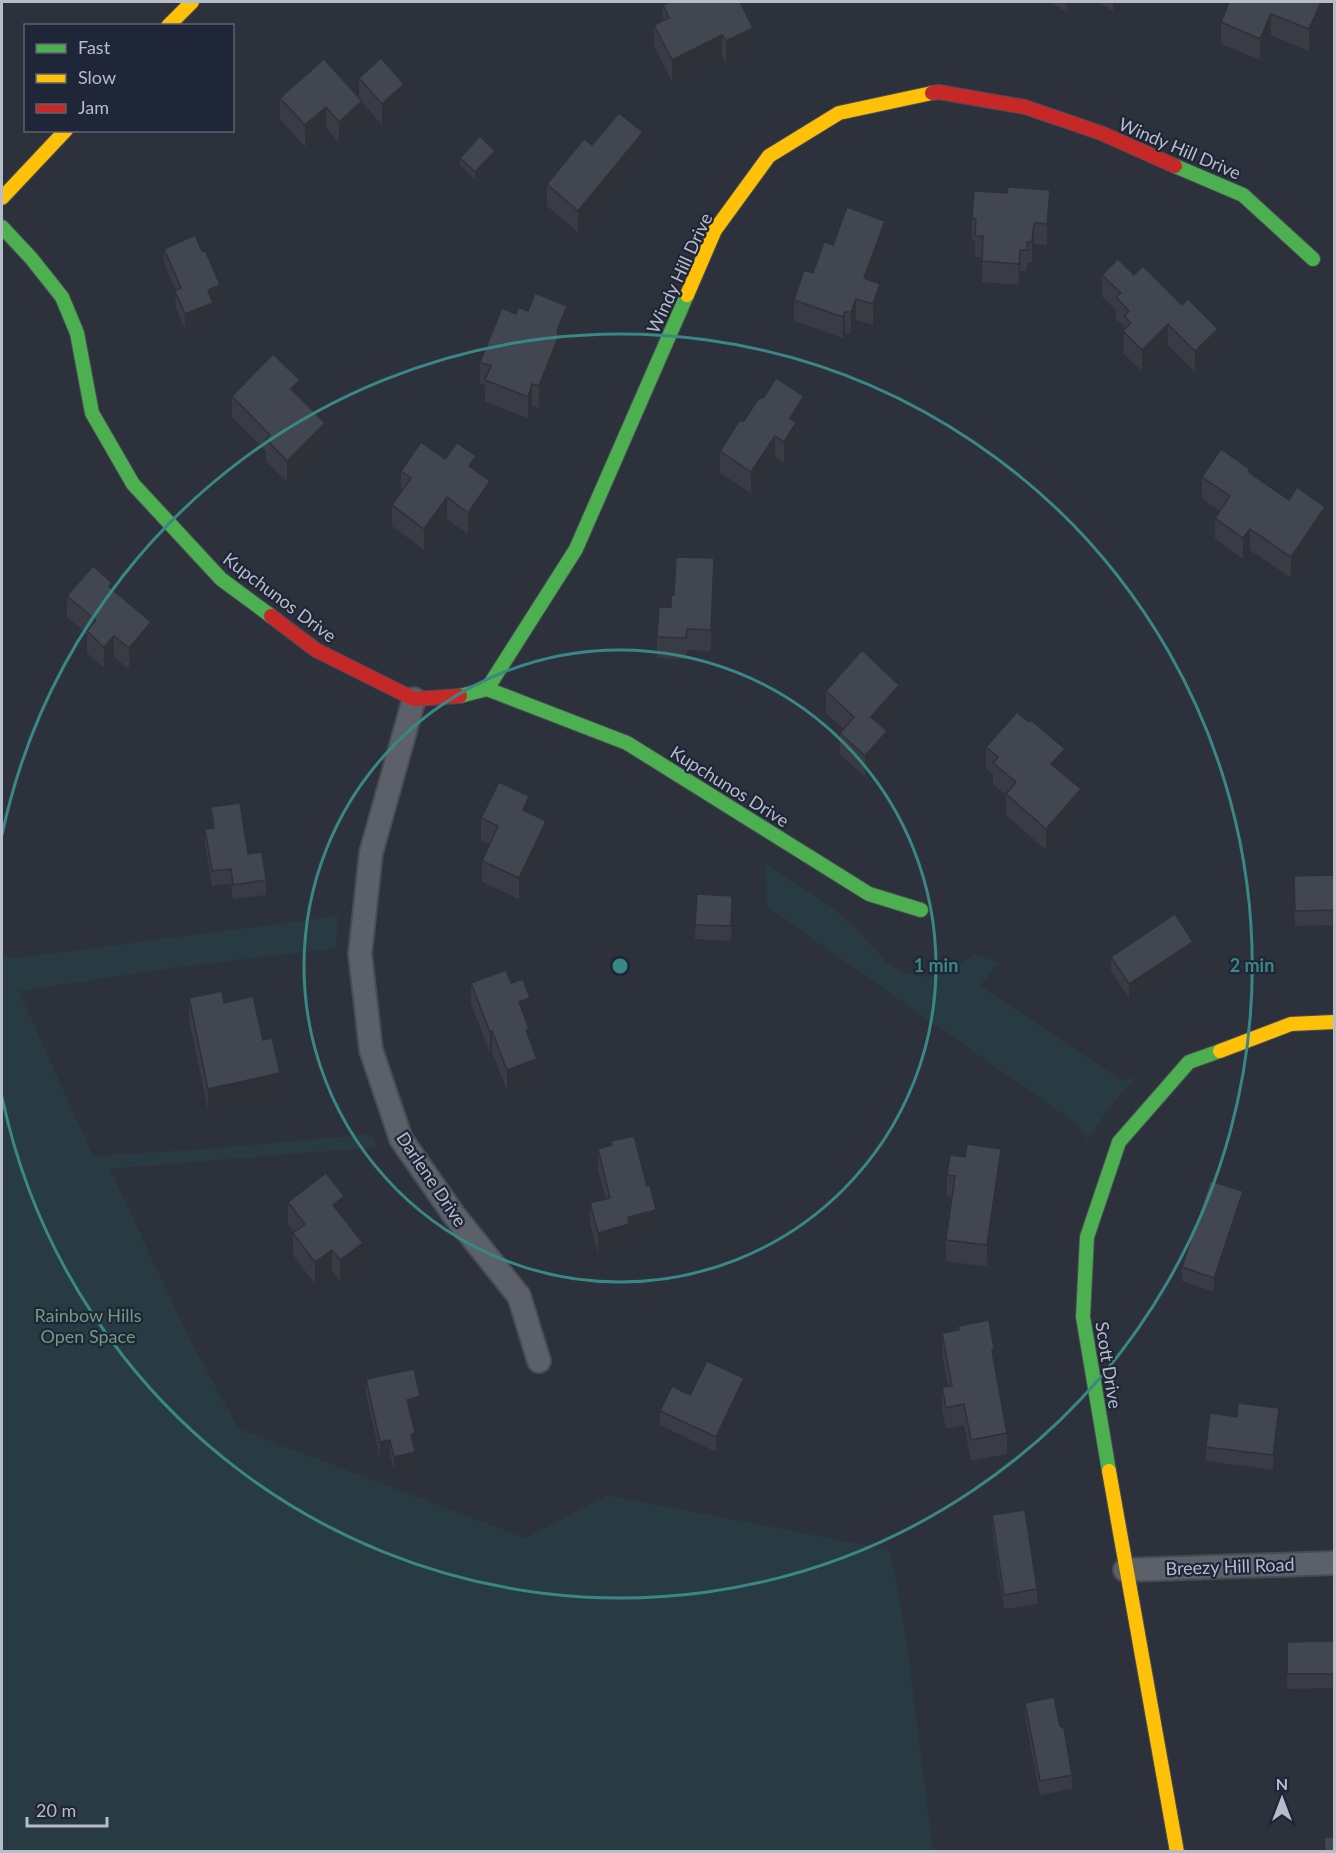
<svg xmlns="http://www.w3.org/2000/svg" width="1336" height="1853" viewBox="0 0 1336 1853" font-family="Lato,sans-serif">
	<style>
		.green { fill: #293b42 }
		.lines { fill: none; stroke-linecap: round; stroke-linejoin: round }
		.street-casing { stroke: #484c55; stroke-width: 26 }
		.fast-casing { stroke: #484c55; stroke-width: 16 }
		.slow-casing { stroke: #484c55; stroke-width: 16 }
		.jam-casing { stroke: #484c55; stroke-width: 16 }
		.street { stroke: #5c6069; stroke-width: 22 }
		.fast { stroke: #4caf50; stroke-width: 14 }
		.slow { stroke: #ffc107; stroke-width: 14 }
		.jam { stroke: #c62828; stroke-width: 14 }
		.wall { fill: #393c45 }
		.shaded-wall { fill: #2e3138 }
		.building { fill: #424650; stroke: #2e3138; stroke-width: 1.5 }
		.ring { fill: none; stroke: #398885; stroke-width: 3 }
		.labels { text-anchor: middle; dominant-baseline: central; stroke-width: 4.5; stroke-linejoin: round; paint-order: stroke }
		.street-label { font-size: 18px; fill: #b7bccb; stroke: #1f2637 }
		.park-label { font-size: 18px; fill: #6e9d7e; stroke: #1f2637 }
		.centre { fill: #398885; stroke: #1f2637; stroke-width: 3 }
		.ring-label { font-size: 18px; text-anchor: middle; font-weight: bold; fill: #398885; stroke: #1f2637; stroke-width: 4.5; stroke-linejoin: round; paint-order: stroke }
	</style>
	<rect width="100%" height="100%" fill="#2c313c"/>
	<g class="green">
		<polygon points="765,863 832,907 860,932 887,963 905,973 926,977 935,976 953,971 974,954 1000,963 980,985 1118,1078 1127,1080 1136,1077 1109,1108 1084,1146 1086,1137 1077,1124 767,907"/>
		<polygon points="338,916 336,948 173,968 19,991 93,1156 192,1150 371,1134 377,1147 110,1169 190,1340 239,1429 525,1538 608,1495 890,1550 906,1636 933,1851 2,1851 2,955 16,958"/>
	</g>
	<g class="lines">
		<g class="street-casing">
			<g id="street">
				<polyline points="414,699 371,853 360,954 371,1050 401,1139 454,1215 519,1296 539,1361"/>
				<polyline points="1125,1570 1334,1563"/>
			</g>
		</g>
		<g class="fast-casing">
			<g id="fast">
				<polyline points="1175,166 1243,195 1313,259"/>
				<polyline points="2,227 31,258 62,297 77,333 92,413 133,484 221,579 271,616"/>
				<polyline points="487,689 576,549 687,295"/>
				<polyline points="460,696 487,689 627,743 869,894 921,910"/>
				<polyline points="1109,1471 1083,1317 1087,1237 1119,1142 1189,1062 1220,1051"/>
			</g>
		</g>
		<g class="slow-casing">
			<g id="slow">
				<polyline points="168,26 192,2"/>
				<polyline points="2,198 66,130"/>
				<polyline points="687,295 715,230 769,156 839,113 932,93"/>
				<polyline points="1220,1051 1291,1024 1334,1022"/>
				<polyline points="1109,1471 1177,1852"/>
			</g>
		</g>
		<g class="jam-casing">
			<g id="jam">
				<polyline points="932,93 939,92 1025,107 1101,133 1175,166"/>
				<polyline points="271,616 316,650 414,699 460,696"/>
			</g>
		</g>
		<use href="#street" class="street"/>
		<use href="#fast" class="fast"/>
		<use href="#slow" class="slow"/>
		<use href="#jam" class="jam"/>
	</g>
	<g class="wall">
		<polygon points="1049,2 1074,2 1067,12"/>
		<polygon points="1097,2 1118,2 1113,11"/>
		<polygon points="1323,2 1323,18 1309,51 1271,35 1260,60 1221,44 1221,22"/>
		<polygon points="663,5 753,49 726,63 722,56 672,81 654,46 654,25 663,20"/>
		<polygon points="359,78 404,106 382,125 362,102 362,122 339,143 326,128 305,147 280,119 280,98 359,98"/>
		<polygon points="592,145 643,154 578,232 547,206 547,184"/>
		<polygon points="460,158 495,158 475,180 460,165"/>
		<polygon points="1050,211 1047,245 1034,244 1032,263 1027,263 1027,271 1020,271 1019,285 982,282 982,257 975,257 975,240 972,240 972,218"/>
		<polygon points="885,242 871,280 880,305 873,325 856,320 851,333 845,333 843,338 794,321 794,300 833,245"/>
		<polygon points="164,249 202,251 220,299 213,302 213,317 185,329 175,305 176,291 164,263"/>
		<polygon points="1102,275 1134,275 1218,350 1195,372 1168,345 1142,371 1123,353 1124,326 1116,319 1116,310 1102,296"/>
		<polygon points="516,314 567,328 559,347 559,356 539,408 532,406 528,418 485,402 485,385 480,384 480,362"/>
		<polygon points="232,396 300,397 325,444 287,482 266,461 266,451 232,417"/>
		<polygon points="804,417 796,430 796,444 784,463 775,457 751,493 720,473 720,451"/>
		<polygon points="445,459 476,471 490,503 468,534 447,519 424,550 392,526 392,505 401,492 401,471"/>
		<polygon points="1250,473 1325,528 1291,578 1250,550 1243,559 1215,539 1215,518 1220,511 1202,498 1202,477"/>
		<polygon points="714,580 711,651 687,650 686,659 657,658 657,637 671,607 674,595"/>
		<polygon points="112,589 151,644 129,669 114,657 104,668 87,653 87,634 67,617 67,596"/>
		<polygon points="826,691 899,706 881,726 887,753 865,777 840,754 840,733 844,729 826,713"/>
		<polygon points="986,747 1065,770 1062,773 1081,810 1046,850 1006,815 1006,795 993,784 993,774 986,768"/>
		<polygon points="211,807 248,854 266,880 266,895 233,899 231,883 212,886 205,844 205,829 212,828"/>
		<polygon points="529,813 546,842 519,899 482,882 482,861 490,844 481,840 481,818"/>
		<polygon points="1335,875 1335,925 1295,926 1294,876"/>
		<polygon points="732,910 731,941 695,939 695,925"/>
		<polygon points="1193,956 1129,998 1111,971 1111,957"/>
		<polygon points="471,983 511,983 530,1020 526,1021 537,1080 507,1091 492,1052 490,1053 471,1004"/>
		<polygon points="189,998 224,1003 280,1094 208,1110 189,1020"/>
		<polygon points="611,1141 656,1231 629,1238 629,1246 598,1254 590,1224 590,1203 606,1199 598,1170 598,1149 611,1146"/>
		<polygon points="1001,1170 987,1267 946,1261 946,1240 952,1197 947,1196 947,1175"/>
		<polygon points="288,1202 344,1217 344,1218 363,1264 340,1281 332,1271 315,1284 293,1255 293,1233 294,1232 288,1224"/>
		<polygon points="1243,1206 1214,1292 1182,1281 1182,1267"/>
		<polygon points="958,1326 994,1360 1007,1433 1007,1454 971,1461 964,1425 946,1429 942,1409 942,1387 948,1386 942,1355 942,1333 958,1330"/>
		<polygon points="366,1379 420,1411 410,1413 415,1446 414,1447 415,1467 394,1471 390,1455 380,1457 366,1394"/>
		<polygon points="744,1392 716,1452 660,1425 660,1411"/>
		<polygon points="1279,1423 1273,1470 1206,1461 1206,1447"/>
		<polygon points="992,1515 1037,1589 1037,1604 1004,1609 992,1529"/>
		<polygon points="1335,1641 1335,1688 1287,1689 1287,1642"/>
		<polygon points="1025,1703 1060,1726 1072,1775 1072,1789 1040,1795 1025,1717"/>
	</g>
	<g class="shaded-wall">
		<polygon points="1067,2 1074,2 1067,12"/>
		<polygon points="1113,2 1118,2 1113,11"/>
		<polygon points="1321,2 1323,2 1323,18 1309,51 1309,29"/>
		<polygon points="1271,14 1271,35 1260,60 1260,39"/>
		<polygon points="753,28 753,49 726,63 726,41"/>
		<polygon points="722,35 722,56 672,81 672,60"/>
		<polygon points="404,84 404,106 382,125 382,104"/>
		<polygon points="362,101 362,122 339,143 339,122"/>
		<polygon points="326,107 326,128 305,147 305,125"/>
		<polygon points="643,132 643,154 578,232 578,211"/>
		<polygon points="495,151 495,158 475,180 475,172"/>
		<polygon points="1050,190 1050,211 1047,245 1047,224"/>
		<polygon points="885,221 885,242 864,299 864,278"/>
		<polygon points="1034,223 1034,244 1032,263 1032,242"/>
		<polygon points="1020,250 1020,271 1019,285 1019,264"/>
		<polygon points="880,284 880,305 873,325 873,304"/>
		<polygon points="220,285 220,299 208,304 208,290"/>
		<polygon points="856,299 856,320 851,333 851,312"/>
		<polygon points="213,303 213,317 185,329 185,314"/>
		<polygon points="567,306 567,328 559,347 559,356 539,408 539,386 557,331"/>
		<polygon points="845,312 845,333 843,338 843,317"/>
		<polygon points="1168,324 1168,345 1142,371 1142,350"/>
		<polygon points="1218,329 1218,350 1195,372 1195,351"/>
		<polygon points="300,380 300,402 291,389"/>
		<polygon points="532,384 532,406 528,418 528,397"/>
		<polygon points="804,396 804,417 796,430 796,444 784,463 784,442 790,418"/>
		<polygon points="325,423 325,444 287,482 287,461"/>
		<polygon points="775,436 775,457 751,493 751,472"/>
		<polygon points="476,456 476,478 469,466"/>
		<polygon points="490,481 490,503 468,534 468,513"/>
		<polygon points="447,497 447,519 424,550 424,529"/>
		<polygon points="1325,507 1325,528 1291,578 1291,557"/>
		<polygon points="1250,529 1250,550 1243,559 1243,538"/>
		<polygon points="714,558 714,580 711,651 711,630"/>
		<polygon points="151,622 151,644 129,669 129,648"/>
		<polygon points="114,636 114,657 104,668 104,647"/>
		<polygon points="899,685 899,706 871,738 871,717"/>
		<polygon points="887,731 887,753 865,777 865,756"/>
		<polygon points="1065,749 1065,770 1051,785 1051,764"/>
		<polygon points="1081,789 1081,810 1046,850 1046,829"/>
		<polygon points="529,796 529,817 523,810"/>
		<polygon points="546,821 546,842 519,899 519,878"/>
		<polygon points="1193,942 1193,956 1129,998 1129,984"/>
		<polygon points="530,998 530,1020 519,1024 519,1002"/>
		<polygon points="529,1029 529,1050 526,1030"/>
		<polygon points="492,1031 492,1052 490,1053 490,1032"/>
		<polygon points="537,1059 537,1080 507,1091 507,1070"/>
		<polygon points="280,1073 280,1094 208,1110 208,1089"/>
		<polygon points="1001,1149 1001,1170 987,1267 987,1245"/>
		<polygon points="1243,1191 1243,1206 1214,1292 1214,1278"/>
		<polygon points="344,1196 344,1217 333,1226 333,1205"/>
		<polygon points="656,1210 656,1231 629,1238 629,1246 598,1254 598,1233 628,1217"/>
		<polygon points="363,1243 363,1264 340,1281 340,1260"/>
		<polygon points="332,1250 332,1271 315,1284 315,1262"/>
		<polygon points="744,1378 744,1392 716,1452 716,1437"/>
		<polygon points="420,1396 420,1411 407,1414 407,1400"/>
		<polygon points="1279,1408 1279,1423 1273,1470 1273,1455"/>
		<polygon points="415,1432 415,1446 411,1450 411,1435"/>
		<polygon points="390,1440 390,1455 380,1457 380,1442"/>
		<polygon points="415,1452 415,1467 394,1471 394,1457"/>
	</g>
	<g class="building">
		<polygon points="670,2 740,2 753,28 726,41 722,35 672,60 654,25 669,18 663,5"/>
		<polygon points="1229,2 1321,2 1309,29 1271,14 1260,39 1221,22"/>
		<polygon points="381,58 404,84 382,104 359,78"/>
		<polygon points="324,59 362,101 339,122 326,107 305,125 280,98"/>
		<polygon points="619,113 643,132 578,211 547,184 584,139 592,145"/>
		<polygon points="480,136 495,151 475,172 460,158"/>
		<polygon points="1008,187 1050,190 1047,224 1034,223 1032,242 1027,242 1027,250 1020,250 1019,264 982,261 983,236 975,236 976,219 972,218 974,191 1007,193"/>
		<polygon points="847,207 885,221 864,278 880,284 873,304 856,299 851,312 845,312 843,317 794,300 804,270 813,273 824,242 833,245"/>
		<polygon points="195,235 202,251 206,252 220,285 208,290 213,303 185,314 175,291 181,288 164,249"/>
		<polygon points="1118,259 1134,275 1143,266 1182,305 1188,299 1218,329 1195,351 1168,324 1142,350 1123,331 1131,323 1124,316 1129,311 1116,297 1121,293 1102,275"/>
		<polygon points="535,293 567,306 557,331 559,335 539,386 532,384 528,397 485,380 491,366 480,362 502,308 516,314 518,307 528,311"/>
		<polygon points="273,354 300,380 291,389 325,423 287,461 266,439 270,435 232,396"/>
		<polygon points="776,378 804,396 790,418 796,423 784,442 775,436 751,472 720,451 739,421 744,421 758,399 764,397"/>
		<polygon points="421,442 445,459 457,443 476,456 469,466 490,481 468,513 447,497 424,529 392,505 411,478 401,471"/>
		<polygon points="1221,449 1248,468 1250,473 1289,500 1297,487 1325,507 1291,557 1250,529 1243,538 1215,518 1230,496 1202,477"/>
		<polygon points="676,557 714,558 711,630 687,629 686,638 657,637 659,607 671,607 671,595 674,595"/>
		<polygon points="93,566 112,583 109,587 151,622 129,648 114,636 104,647 87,631 96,620 67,596"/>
		<polygon points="862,650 899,685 871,717 887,731 865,756 840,733 854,717 826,691"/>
		<polygon points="1017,712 1029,722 1031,720 1065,749 1051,764 1081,789 1046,829 1006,794 1016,782 993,763 998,757 986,747"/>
		<polygon points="499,782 529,796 523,810 546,821 519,878 482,861 498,826 481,818"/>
		<polygon points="240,803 248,854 262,852 266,880 233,885 231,869 212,871 205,829 214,828 211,807"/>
		<polygon points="1335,875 1335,910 1295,911 1294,876"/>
		<polygon points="697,894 732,896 731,926 695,925"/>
		<polygon points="1175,914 1193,942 1129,984 1111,957"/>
		<polygon points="506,970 511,983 523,979 530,998 519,1002 529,1029 526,1030 537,1059 507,1070 492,1031 490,1032 471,983"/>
		<polygon points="222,991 224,1003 253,996 263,1040 272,1038 280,1073 208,1089 189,998"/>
		<polygon points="634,1136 647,1186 650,1185 656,1210 628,1217 629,1224 598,1233 590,1203 610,1198 598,1149 612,1145 611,1141"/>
		<polygon points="967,1144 1001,1149 987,1245 946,1240 955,1176 947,1175 950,1155 965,1157"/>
		<polygon points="326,1173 344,1196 333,1205 363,1243 340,1260 332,1250 315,1262 293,1233 305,1224 288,1202"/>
		<polygon points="1210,1181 1243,1191 1214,1278 1182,1267"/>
		<polygon points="989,1320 994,1348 992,1351 1007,1433 971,1440 964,1404 946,1408 942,1387 952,1386 942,1333 959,1330 958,1326"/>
		<polygon points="707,1361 744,1378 716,1437 660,1411 672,1386 690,1395"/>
		<polygon points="414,1369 420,1396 407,1400 415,1432 411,1435 415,1452 394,1457 390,1440 380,1442 366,1379"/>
		<polygon points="1238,1403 1279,1408 1273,1455 1206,1447 1210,1413 1237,1417"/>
		<polygon points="1025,1510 1037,1589 1004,1595 992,1515"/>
		<polygon points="1335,1641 1335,1674 1287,1674 1287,1642"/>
		<polygon points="1054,1697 1060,1726 1064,1728 1072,1775 1040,1781 1025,1703"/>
		<polygon points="1324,1837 1335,1837 1335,1851 1325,1851"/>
	</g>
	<g class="ring">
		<circle cx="620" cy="966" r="316"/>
		<path d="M2 835A632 632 0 1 1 2 1097"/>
	</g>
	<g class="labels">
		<g class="street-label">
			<text transform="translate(1180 148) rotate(23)">Windy Hill Drive</text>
			<text transform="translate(679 273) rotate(-65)">Windy Hill Drive</text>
			<text transform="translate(280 597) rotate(37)">Kupchunos Drive</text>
			<text transform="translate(730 786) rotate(32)">Kupchunos Drive</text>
			<text transform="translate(432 1179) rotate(56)">Darlene Drive</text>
			<text transform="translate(1109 1365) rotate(81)">Scott Drive</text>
			<text transform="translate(1230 1566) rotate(-2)">Breezy Hill Road</text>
		</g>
		<g class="park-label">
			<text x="88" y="1315">Rainbow Hills<tspan x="88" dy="21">Open Space</tspan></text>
		</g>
	</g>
	<circle cx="620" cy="966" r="9" class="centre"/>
	<g class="ring-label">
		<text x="936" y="972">1 min</text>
		<text x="1252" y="972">2 min</text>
	</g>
	<rect width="1336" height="1853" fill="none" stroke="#b7bccb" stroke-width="6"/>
	<rect x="24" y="24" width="210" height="108" fill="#1f2637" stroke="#5c6272" stroke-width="1.5"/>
	<rect x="36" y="44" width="30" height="9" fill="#4caf50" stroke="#5c6272" stroke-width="1.5"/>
	<text x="78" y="54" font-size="18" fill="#b7bccb">Fast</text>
	<rect x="36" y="74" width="30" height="9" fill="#ffc107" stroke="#5c6272" stroke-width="1.5"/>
	<text x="78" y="84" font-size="18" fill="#b7bccb">Slow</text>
	<rect x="36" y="104" width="30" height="9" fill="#c62828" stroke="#5c6272" stroke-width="1.5"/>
	<text x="78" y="114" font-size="18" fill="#b7bccb">Jam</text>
	<g transform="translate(1282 1799)" stroke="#1f2637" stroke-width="4.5" paint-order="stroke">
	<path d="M0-4.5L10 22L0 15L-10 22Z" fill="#b7bccb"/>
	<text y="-9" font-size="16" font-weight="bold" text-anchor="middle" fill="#b7bccb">N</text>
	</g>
	<path d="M27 1817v9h80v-9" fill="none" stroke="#b7bccb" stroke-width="3"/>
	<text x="36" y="1817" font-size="18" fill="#b7bccb" stroke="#1f2637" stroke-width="4.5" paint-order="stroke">20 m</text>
</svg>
